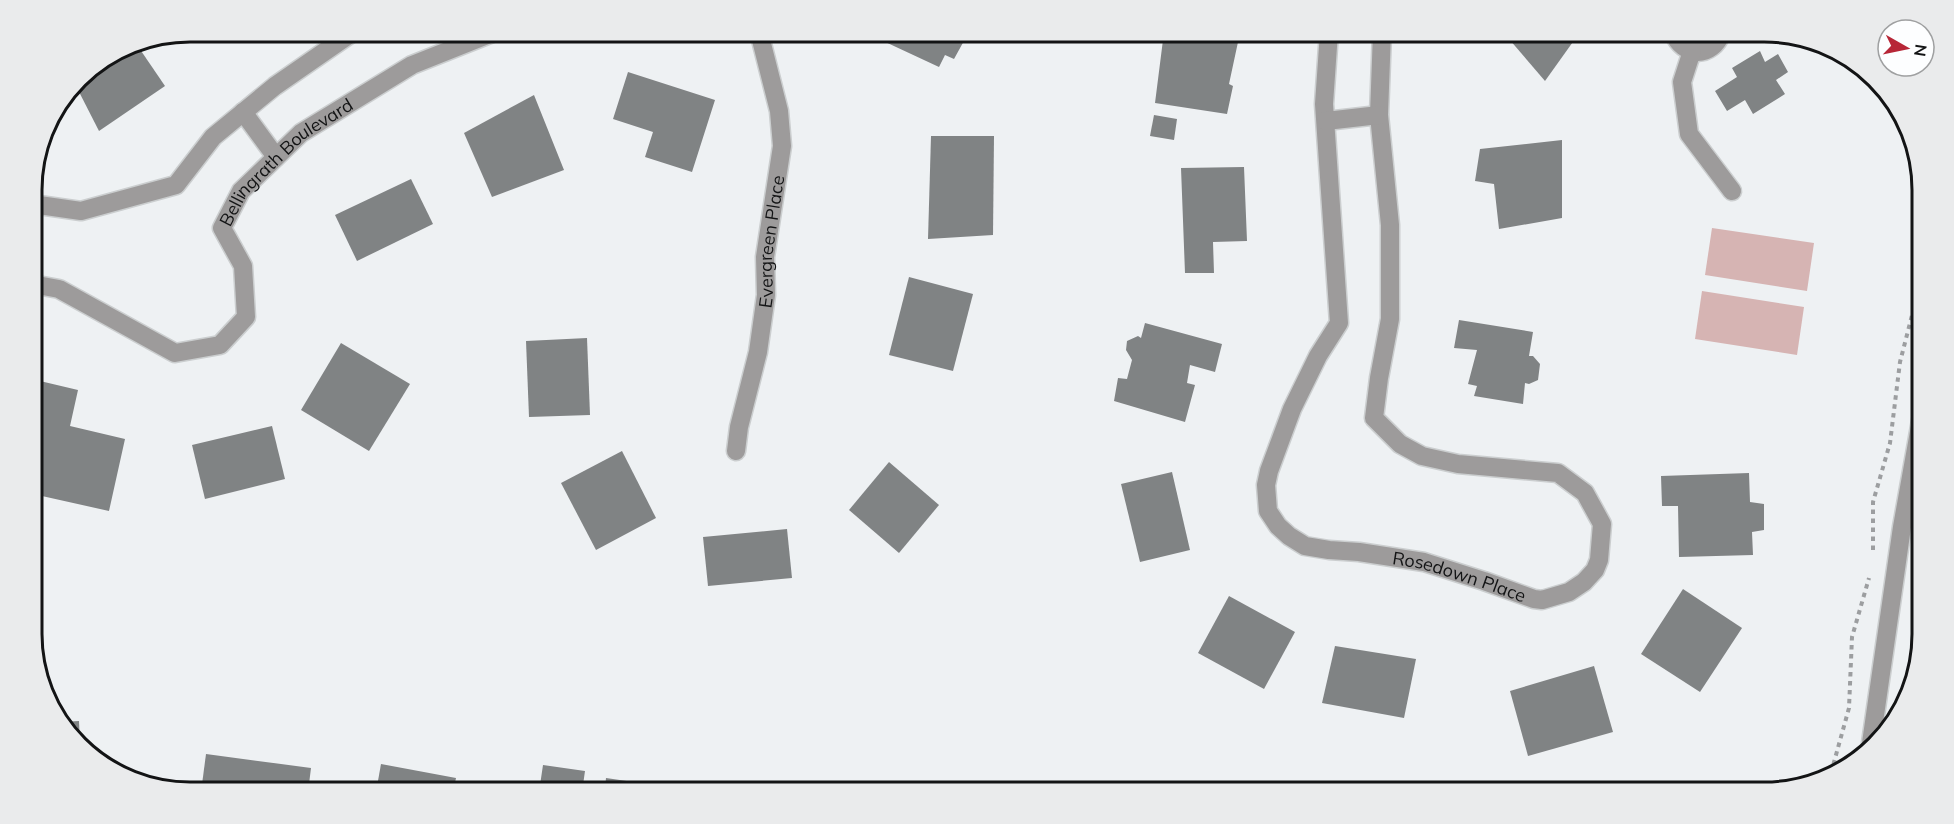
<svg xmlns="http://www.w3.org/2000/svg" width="1954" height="824" viewBox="0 0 1954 824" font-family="Mulish,sans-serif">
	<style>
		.green { fill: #d6b4b3 }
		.building { fill: #808384 }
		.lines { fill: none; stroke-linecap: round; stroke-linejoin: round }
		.minor-casing { stroke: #cbcecf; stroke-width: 21 }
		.path { stroke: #9c9ea0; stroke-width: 4; stroke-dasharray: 4.5 4.5; stroke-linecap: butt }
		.minor { stroke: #9d9b9b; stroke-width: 18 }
		.labels { text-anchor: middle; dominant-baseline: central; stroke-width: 5; stroke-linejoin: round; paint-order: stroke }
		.street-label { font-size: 18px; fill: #131415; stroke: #fdfeff }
		.rim { fill: none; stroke: #131415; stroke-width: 3 }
	</style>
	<rect width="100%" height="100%" fill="#eef1f3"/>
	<g class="green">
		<polygon points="1712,228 1814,243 1807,291 1705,275"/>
		<polygon points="1702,291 1804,307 1797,355 1695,339"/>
	</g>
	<g class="building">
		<polygon points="867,32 964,32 960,37 965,39 954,59 945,55 939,67 866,33"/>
		<polygon points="1164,32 1177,32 1238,42 1229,84 1233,86 1227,114 1155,103"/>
		<polygon points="1503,32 1580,32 1545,81"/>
		<polygon points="135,42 165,86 99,131 75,84 85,71 130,43"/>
		<polygon points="1760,51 1765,62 1778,54 1788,72 1776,80 1785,94 1753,114 1745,100 1727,111 1715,91 1737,77 1732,68"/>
		<polygon points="628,72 715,100 692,172 645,157 653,132 613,119"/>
		<polygon points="534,95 564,170 492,197 464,133"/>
		<polygon points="1154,115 1177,119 1174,140 1150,136"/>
		<polygon points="931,136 994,136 993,235 928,239"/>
		<polygon points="1562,140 1562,218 1499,229 1494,184 1475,181 1480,149"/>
		<polygon points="1244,167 1247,241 1213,242 1214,273 1185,273 1181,168"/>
		<polygon points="411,179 433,224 357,261 335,215"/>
		<polygon points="909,277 973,294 953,371 889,355"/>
		<polygon points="1459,320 1533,332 1529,356 1533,356 1540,364 1538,380 1529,384 1525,383 1523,404 1474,396 1477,386 1468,384 1477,350 1454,348"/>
		<polygon points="1145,323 1222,344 1215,372 1190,365 1187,383 1195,385 1185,422 1114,401 1118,378 1127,379 1132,360 1126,350 1127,341 1138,336 1141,338"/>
		<polygon points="587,338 590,415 529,417 526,341"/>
		<polygon points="341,343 410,384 369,451 301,410"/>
		<polygon points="40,381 78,390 70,426 125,439 109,511 33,494 32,414"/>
		<polygon points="272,426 285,479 205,499 192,445"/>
		<polygon points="622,451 656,518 596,550 561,483"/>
		<polygon points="889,462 939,505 899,553 849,510"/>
		<polygon points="1172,472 1190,550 1140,562 1121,484"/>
		<polygon points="1749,473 1750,502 1764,504 1764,530 1752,532 1753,555 1679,557 1678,506 1662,506 1661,476"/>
		<polygon points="787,529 792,578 708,586 703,537"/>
		<polygon points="1683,589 1742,628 1700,692 1641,654"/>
		<polygon points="1229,596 1295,632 1264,689 1198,653"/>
		<polygon points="1335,646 1416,659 1404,718 1322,703"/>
		<polygon points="1594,666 1613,732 1528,756 1510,691"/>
		<polygon points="79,721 80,743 64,731 61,722"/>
		<polygon points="206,754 311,768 308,792 201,792"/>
		<polygon points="381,764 456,778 453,792 376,792"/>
		<polygon points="543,765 585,771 583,785 605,788 606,778 661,786 660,792 539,792"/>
	</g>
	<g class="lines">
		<g class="minor-casing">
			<g id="minor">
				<path id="s1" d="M1329,32L1324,104L1339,323L1318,356L1292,409L1269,471L1266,485L1268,511L1278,526L1289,536L1305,546L1329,550L1359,552L1424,562L1484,581L1534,599L1542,600L1569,592L1584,582L1595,570L1599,560L1602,524L1585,493L1558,473L1458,464L1422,456L1400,444L1374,418L1379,378L1390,319V225L1379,115L1382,32"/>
				<path d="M1673,32C1683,58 1712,59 1722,32"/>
				<polyline points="1692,51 1682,82 1689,134 1732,191"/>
				<polyline points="243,112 276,157"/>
				<polyline points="1326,121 1379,115"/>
				<polyline points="32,204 81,211 176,185 213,137 275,86 353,32"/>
				<path id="s2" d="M32,284L59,289L175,353L220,345L246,317L243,266L222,228L241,191L301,133L412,65L495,32"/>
				<path id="s3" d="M736,451L739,427L758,352L766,295L765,257L782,146L779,111L759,32"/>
				<polyline points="1871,743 1902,527 1922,415"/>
			</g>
		</g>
		<g class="path">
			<polyline points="1873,550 1873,502 1890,443 1900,362 1918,292 1921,260"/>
			<polyline points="1831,773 1849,708 1852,637 1869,578"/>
		</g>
		<use href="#minor" class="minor"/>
	</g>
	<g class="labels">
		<g class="street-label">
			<text stroke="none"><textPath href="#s2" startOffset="432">Bellingrath Boulevard</textPath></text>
			<text stroke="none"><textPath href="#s3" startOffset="213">Evergreen Place</textPath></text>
			<text stroke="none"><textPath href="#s1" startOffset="706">Rosedown Place</textPath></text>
		</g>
	</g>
	<path d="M0 0H1954V824H0ZM190 42H1764A148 148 0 0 1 1912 190V634A148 148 0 0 1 1764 782H190A148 148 0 0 1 42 634V190A148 148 0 0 1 190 42Z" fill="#eaebec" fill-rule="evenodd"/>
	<path class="rim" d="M190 42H1764A148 148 0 0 1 1912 190V634A148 148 0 0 1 1764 782H190A148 148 0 0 1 42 634V190A148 148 0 0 1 190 42Z"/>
	<g transform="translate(1906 48) rotate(99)"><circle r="28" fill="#fdfeff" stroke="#9fa0a1" stroke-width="1.5"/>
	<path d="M0-4.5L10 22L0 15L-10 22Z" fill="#b72637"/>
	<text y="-9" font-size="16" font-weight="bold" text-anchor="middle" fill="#131415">N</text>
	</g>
</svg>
